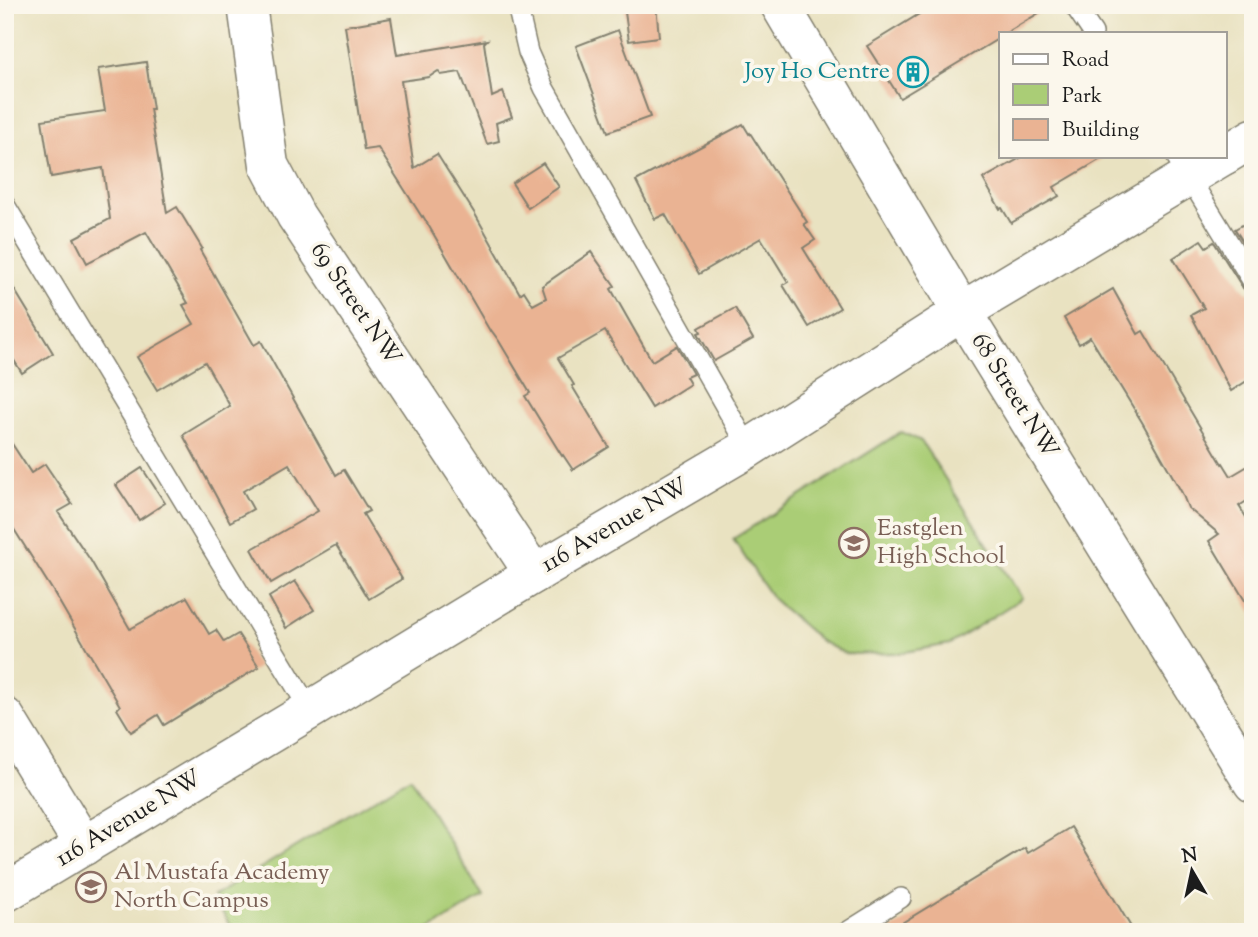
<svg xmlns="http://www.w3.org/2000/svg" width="1258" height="937" viewBox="0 0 1258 937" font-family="'Sorts Mill Goudy',serif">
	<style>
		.green { fill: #aacd76; stroke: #637449; stroke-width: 2 }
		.building { fill: #eab393 }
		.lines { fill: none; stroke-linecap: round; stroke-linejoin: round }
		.service-casing { stroke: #827f6e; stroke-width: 22 }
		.minor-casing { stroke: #827f6e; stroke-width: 41 }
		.tertiary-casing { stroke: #827f6e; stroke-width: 41 }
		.service { stroke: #fff; stroke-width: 19 }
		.minor { stroke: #fff; stroke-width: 38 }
		.tertiary { stroke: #fff; stroke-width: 38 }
		.labels { text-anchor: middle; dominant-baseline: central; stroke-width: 7; stroke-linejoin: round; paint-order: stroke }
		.culture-label { font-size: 24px; fill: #0d838f; stroke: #fbf7ec; text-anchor: end }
		.street-label { font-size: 24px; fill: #1c1c1c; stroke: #fbf7ec }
		.education-label { font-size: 24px; fill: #785e54; stroke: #fbf7ec; text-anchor: start }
	</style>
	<rect width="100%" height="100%" fill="#fbf7ec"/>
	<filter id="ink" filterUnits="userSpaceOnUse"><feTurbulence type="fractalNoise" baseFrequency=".0143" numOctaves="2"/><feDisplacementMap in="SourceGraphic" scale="14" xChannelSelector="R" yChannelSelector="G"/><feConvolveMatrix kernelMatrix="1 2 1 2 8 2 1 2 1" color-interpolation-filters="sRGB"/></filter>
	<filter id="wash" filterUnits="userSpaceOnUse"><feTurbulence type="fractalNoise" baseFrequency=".00686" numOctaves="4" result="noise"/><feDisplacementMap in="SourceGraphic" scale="28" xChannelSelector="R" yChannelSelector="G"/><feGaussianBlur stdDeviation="1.57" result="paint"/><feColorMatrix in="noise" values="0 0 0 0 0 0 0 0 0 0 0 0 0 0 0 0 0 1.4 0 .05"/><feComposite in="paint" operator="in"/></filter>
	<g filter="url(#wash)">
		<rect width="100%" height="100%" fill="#e9e2c1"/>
		<g class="green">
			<polygon points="901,432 921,441 1022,598 950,644 899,653 846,654 820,641 772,598 733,539"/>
			<polygon points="410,777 483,897 425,932 234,932 213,897"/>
		</g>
		<g id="blocks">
			<g class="building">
				<polygon points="624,5 656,5 659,37 629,41"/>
				<polygon points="934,5 1052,5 1006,33 1001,33 1001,37 900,98 867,46"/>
				<polygon points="391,18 397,55 487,40 484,43 492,97 503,92 512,117 496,123 499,141 487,144 460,72 441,75 438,71 429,77 401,81 414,168 437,154 475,214 520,294 524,291 533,305 546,298 542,286 591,252 615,286 611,289 652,361 677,346 693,374 686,377 690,384 652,408 605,331 558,358 574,385 572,386 609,447 573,470 563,455 562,456 525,396 530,393 499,341 491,330 490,331 423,216 422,217 378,148 364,150 345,26"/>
				<polygon points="618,30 650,117 608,132 576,46"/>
				<polygon points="146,62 153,109 150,109 167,213 177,207 202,248 200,250 254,345 261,341 336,475 344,470 369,511 363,514 402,579 369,599 336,545 271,583 252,549 318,511 289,464 243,491 253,509 230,522 183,435 230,406 205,362 157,390 137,357 194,324 183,305 188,303 146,232 87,263 74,238 110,219 103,168 51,177 42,120 105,111 98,69"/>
				<polygon points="743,124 749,134 750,133 807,222 804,224 815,240 803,248 840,308 809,327 783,285 788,282 761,238 699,274 665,214 655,219 636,181"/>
				<polygon points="1024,156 1106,156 1054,187 1059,196 1011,223 1002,208 1000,209 983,179"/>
				<polygon points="543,163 559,187 528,208 512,183"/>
				<polygon points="1253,219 1253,258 1235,229"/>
				<polygon points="1201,240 1206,247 1214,242 1243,288 1247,292 1253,294 1253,377 1231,391 1191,315 1204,308 1173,258"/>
				<polygon points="5,274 53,353 22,373 5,346"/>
				<polygon points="1113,289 1138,334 1143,331 1222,464 1223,463 1231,476 1253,463 1253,497 1239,506 1246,517 1253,513 1253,614 1209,541 1219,534 1188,508 1182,493 1142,422 1090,337 1079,344 1064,318"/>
				<polygon points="735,308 753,339 714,361 698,333 701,332 699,328"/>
				<polygon points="5,433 31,473 45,464 72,504 58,512 91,561 130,629 187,597 209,634 216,630 224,642 238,634 259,667 164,725 158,715 131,732 117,709 120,706 53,591 5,515"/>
				<polygon points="142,468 165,503 139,520 116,485"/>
				<polygon points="295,581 314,610 286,628 269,597"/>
				<polygon points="1071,827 1134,932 887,932 1025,848 1028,853"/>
			</g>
		</g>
	</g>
	<g filter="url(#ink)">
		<use href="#blocks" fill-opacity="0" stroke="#827f6e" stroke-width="2"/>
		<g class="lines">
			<g class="service-casing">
				<g id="service">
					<polyline points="517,5 528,52 544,88 749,448"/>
					<polyline points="1074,5 1093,33"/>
					<polyline points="1176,156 1253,282"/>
					<polyline points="5,205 310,710"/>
					<polyline points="847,932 901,898"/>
				</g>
			</g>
			<g class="minor-casing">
				<g id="minor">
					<polyline points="247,5 269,165 296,216 534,574"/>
					<polyline points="1225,155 1253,138"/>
					<polyline points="5,717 84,846"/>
					<polyline points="5,893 310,710 534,574 749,448 962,312 1223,156"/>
				</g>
			</g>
			<g class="tertiary-casing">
				<polyline id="tertiary" points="780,5 962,312 1253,783"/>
			</g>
			<use href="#service" class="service"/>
			<use href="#minor" class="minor"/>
			<use href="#tertiary" class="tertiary"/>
		</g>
	</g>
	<defs>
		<g id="building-ring" transform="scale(1.575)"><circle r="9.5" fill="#fbf7ec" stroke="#0f9aa8" stroke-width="1.5"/><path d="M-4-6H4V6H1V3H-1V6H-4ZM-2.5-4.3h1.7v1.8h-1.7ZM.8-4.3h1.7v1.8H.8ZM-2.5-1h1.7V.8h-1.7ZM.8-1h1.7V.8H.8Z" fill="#0f9aa8"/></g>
		<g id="school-ring" transform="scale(1.575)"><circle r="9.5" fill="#fbf7ec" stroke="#8d6e63" stroke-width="1.5"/><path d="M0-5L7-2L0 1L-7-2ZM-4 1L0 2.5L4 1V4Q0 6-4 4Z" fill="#8d6e63"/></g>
	</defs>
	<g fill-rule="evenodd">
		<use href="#building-ring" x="913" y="72"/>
		<use href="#school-ring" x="854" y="543"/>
		<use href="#school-ring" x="91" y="887"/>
	</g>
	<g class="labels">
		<g class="culture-label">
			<text x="890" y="72">Joy Ho Centre</text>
		</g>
		<g class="street-label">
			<text transform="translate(355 304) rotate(56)">69 Street NW</text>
			<text transform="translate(1014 396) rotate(58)">68 Street NW</text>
			<text transform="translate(615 526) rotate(-30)">116 Avenue NW</text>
			<text transform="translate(129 819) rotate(-31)">116 Avenue NW</text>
		</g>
		<g class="education-label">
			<text x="877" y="529">Eastglen<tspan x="877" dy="28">High School</tspan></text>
			<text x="114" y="873">Al Mustafa Academy<tspan x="114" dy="28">North Campus</tspan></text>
		</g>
	</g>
	<rect width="1258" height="937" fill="none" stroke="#fbf7ec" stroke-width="28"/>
	<rect x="999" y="32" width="228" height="126" fill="#fbf7ec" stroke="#a29f99" stroke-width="2"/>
	<rect x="1013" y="54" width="35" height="10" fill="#ffffff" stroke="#a29f99" stroke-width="2"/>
	<text x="1062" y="66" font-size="21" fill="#1c1c1c">Road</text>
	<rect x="1013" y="84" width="35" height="21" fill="#aacd76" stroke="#a29f99" stroke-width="2"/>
	<text x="1062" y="102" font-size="21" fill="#1c1c1c">Park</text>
	<rect x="1013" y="119" width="35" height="21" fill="#eab393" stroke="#a29f99" stroke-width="2"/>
	<text x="1062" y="136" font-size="21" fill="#1c1c1c">Building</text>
	<g transform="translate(1192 871) rotate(351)" stroke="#fbf7ec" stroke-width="5" paint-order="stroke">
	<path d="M0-5L12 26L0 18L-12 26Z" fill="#1c1c1c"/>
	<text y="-10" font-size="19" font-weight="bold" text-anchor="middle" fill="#1c1c1c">N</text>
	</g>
</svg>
